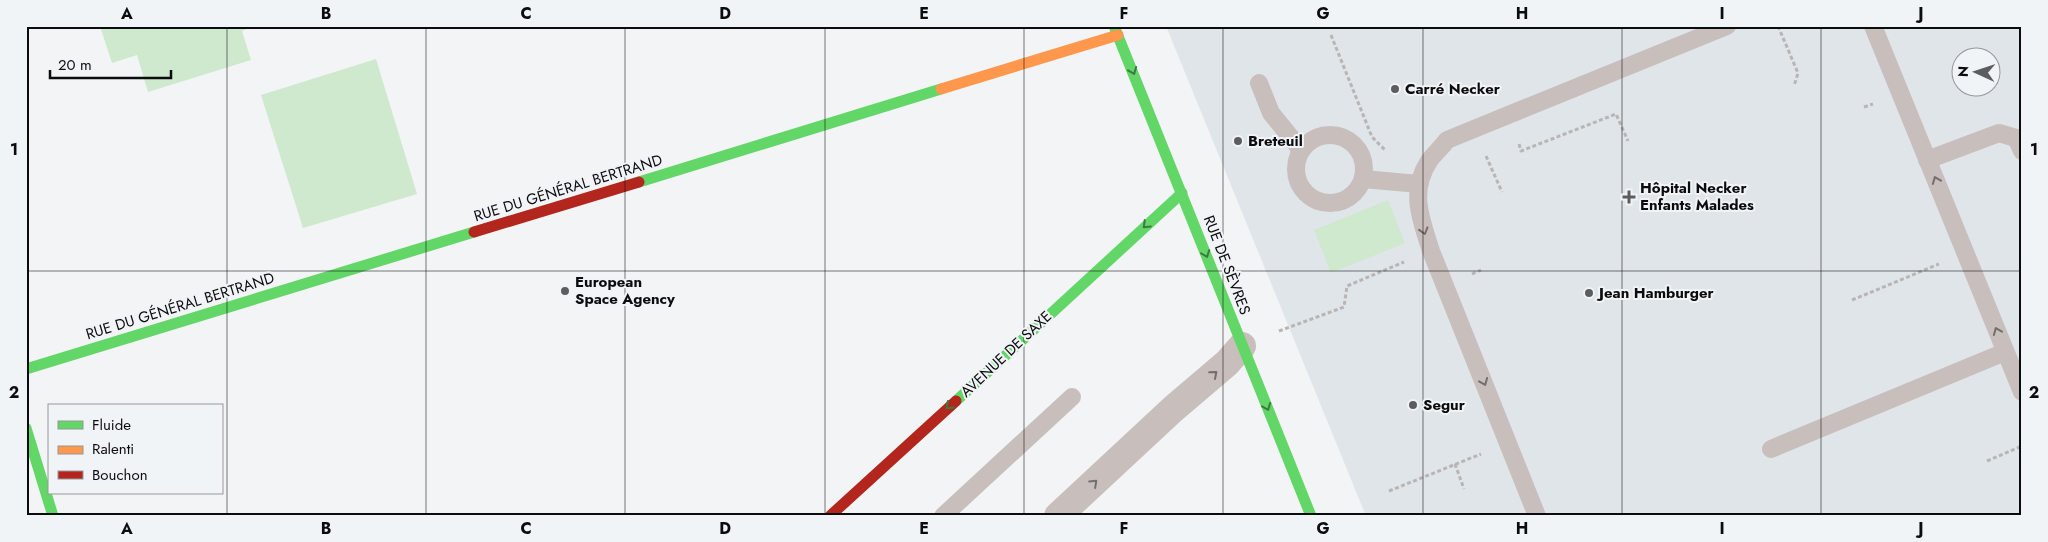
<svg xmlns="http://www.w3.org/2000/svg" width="2048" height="542" viewBox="0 0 2048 542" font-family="Jost,sans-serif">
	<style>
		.built { fill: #e0e5ea; fill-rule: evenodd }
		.green { fill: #cee9ce }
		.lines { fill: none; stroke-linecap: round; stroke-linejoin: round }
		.path { stroke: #b9b5b4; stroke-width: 3; stroke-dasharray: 4 2.5; stroke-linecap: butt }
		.lane { stroke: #c8bfbd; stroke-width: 18 }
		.street { stroke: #c8bfbd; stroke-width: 28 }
		.fast { stroke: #63d668; stroke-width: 11 }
		.slow { stroke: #ff974d; stroke-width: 11 }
		.jam { stroke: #b3261e; stroke-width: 11 }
		.oneway { stroke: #3b7b3f }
		.oneway2 { stroke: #736e6e }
		.grid { fill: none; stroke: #0b0c0d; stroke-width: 1; stroke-opacity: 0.55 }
		.poi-dot { fill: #5c5d5e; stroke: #f1f4f6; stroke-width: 2 }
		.labels { text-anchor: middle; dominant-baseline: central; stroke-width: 4; stroke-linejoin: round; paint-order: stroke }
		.poi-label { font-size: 15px; font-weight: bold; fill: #0b0c0d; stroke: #f1f4f6; text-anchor: start }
		.street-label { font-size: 15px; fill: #0b0c0d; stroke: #f1f4f6 }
		.neatline { fill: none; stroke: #0b0c0d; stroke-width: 2 }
		.grid-label { font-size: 16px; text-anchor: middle; font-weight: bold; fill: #0b0c0d }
	</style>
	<rect width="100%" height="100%" fill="#f2f4f5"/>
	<path class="built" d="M1166,26H2022V516H1366ZM1960,58H1990V88H1960Z"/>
	<g class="green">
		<polygon points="100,26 254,26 242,31 251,60 148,92 137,55 112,63"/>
		<polygon points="376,59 417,194 303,228 261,95"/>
		<polygon points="1388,200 1405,243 1331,273 1314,230"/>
	</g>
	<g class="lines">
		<g class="path">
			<polyline points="1778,26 1798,73 1794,86"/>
			<polyline points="1331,35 1372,137 1385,150"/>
			<polyline points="1864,107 1873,104"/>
			<polyline points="1519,144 1521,151 1616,114 1628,141"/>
			<polyline points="1486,156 1502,192"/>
			<polyline points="1472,274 1481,270"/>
			<polyline points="1852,300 1939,264"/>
			<polyline points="1279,331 1344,307 1347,286 1404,262"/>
			<polyline points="1987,461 2022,446"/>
			<polyline points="1455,464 1464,489"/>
			<polyline points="1389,491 1481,454"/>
		</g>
		<g class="lane">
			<polyline points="1873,26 2022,392"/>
			<polyline points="1259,83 1271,113 1301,150"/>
			<circle cx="1330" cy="169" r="34"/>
			<polyline points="1927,160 1999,133 2016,138 2022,151"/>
			<polyline points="1363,179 1419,184"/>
			<polyline points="1771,449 2005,352"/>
			<polyline points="943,516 1072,397"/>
			<path d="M1537,516L1431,251C1421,219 1409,192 1429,161C1434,154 1442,147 1447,140L1727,26"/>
		</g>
		<polyline class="street" points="1058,516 1173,409 1227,363 1242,346"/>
		<g class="fast">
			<polyline points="1114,26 1311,516"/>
			<polyline points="639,182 941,89"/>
			<polyline points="26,369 474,232"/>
			<polyline points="956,401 1182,193"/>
			<polyline points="26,428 53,516"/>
		</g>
		<polyline class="slow" points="941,89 1118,35"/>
		<g class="jam">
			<polyline points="474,232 639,182"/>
			<polyline points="830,516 956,401"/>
		</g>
	</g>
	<defs><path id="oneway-chevron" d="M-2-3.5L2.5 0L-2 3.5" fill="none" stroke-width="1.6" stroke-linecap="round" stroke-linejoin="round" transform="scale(1.25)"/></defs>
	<g class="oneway">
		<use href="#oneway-chevron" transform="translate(1133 71) rotate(68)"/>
		<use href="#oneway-chevron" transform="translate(1146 225) rotate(136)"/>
		<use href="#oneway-chevron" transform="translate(1206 254) rotate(69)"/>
		<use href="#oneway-chevron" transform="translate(949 406) rotate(137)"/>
		<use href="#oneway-chevron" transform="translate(1267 407) rotate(68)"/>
	</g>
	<g class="oneway2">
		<use href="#oneway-chevron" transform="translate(1936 180) rotate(-112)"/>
		<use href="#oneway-chevron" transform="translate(1424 231) rotate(73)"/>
		<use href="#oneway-chevron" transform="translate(1997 331) rotate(-112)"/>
		<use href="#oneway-chevron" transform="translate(1214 374) rotate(-41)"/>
		<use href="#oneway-chevron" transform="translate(1484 382) rotate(68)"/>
		<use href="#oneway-chevron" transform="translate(1094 483) rotate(-43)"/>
	</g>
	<path class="grid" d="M227,26V516M426,26V516M625,26V516M825,26V516M1024,26V516M1223,26V516M1423,26V516M1622,26V516M1821,26V516M26,271H2022"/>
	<g class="poi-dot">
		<circle cx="1395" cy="89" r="5"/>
		<circle cx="1238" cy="141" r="5"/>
		<path d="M1626.5 189.5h5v5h5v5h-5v5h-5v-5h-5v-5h5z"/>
		<circle cx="565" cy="291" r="5"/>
		<circle cx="1589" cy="293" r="5"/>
		<circle cx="1413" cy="405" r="5"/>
	</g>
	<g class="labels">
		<g class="poi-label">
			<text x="1405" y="89">Carré Necker</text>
			<text x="1248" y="141">Breteuil</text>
			<text x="1640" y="188">Hôpital Necker<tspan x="1640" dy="17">Enfants Malades</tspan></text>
			<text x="575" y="282">European<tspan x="575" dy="17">Space Agency</tspan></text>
			<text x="1599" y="293">Jean Hamburger</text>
			<text x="1423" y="405">Segur</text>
		</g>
		<g class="street-label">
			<text transform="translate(568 188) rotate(-17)">RUE DU GÉNÉRAL BERTRAND</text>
			<text transform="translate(1227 265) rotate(69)">RUE DE SÈVRES</text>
			<text transform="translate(180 306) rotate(-17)">RUE DU GÉNÉRAL BERTRAND</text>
			<text transform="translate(1006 354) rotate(-43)">AVENUE DE SAXE</text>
		</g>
	</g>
	<rect width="2048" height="542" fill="none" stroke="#f1f4f6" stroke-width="55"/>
	<rect x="48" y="404" width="175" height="90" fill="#f1f4f6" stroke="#959799"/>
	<rect x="58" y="421" width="25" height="8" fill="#63d668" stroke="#959799"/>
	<text x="92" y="430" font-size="15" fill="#0b0c0d">Fluide</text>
	<rect x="58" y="446" width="25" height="8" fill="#ff974d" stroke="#959799"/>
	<text x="92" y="454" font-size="15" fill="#0b0c0d">Ralenti</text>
	<rect x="58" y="471" width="25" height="8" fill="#b3261e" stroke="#959799"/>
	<text x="92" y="480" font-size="15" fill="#0b0c0d">Bouchon</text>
	<g transform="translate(1976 72) rotate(273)"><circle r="24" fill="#f1f4f6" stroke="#959799"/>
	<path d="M0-4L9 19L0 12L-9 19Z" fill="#5c5d5e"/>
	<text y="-8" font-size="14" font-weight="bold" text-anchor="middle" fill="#0b0c0d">N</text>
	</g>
	<path d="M50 70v8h121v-8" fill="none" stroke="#0b0c0d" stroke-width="2.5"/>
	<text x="58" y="70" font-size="15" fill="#0b0c0d" stroke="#f1f4f6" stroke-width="4" paint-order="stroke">20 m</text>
	<rect x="28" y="28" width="1992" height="486" class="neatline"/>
	<g class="grid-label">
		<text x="127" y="19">A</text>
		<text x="326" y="19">B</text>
		<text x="526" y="19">C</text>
		<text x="725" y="19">D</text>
		<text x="924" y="19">E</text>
		<text x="1124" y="19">F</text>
		<text x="1323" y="19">G</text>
		<text x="1522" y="19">H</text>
		<text x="1722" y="19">I</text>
		<text x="1921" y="19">J</text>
		<text x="14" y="155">1</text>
		<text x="2034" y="155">1</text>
		<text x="14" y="398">2</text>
		<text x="2034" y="398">2</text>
		<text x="127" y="534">A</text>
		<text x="326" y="534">B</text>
		<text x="526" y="534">C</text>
		<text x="725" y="534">D</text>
		<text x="924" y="534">E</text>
		<text x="1124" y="534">F</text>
		<text x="1323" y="534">G</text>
		<text x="1522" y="534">H</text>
		<text x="1722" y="534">I</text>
		<text x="1921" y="534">J</text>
	</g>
</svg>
